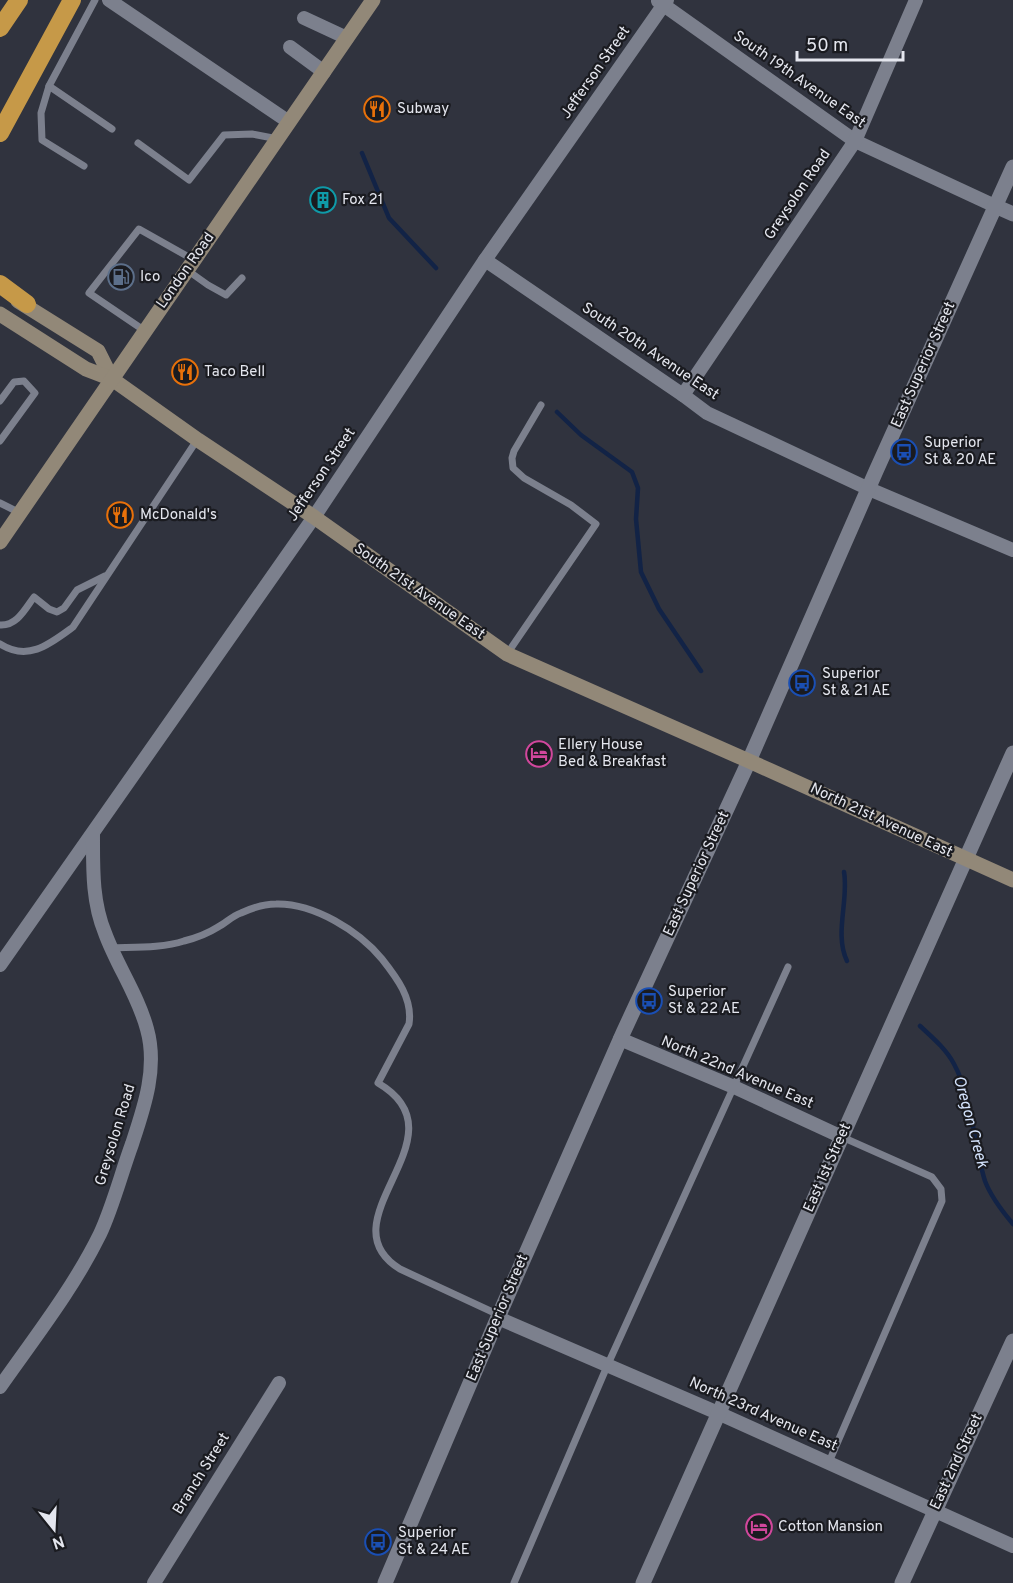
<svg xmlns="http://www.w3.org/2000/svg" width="1013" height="1583" viewBox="0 0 1013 1583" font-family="Overpass,sans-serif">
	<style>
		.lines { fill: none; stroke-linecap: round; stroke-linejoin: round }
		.stream { stroke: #122346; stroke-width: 4.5 }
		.service { stroke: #7c808d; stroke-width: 7 }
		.minor { stroke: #7c808d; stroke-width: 14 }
		.tertiary { stroke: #7c808d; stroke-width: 15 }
		.secondary { stroke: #928878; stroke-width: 15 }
		.motorway { stroke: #c69948; stroke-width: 18 }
		.labels { text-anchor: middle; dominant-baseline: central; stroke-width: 4.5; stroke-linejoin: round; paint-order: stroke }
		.street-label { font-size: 15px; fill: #e4e6ee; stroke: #1a1b20 }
		.poi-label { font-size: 15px; fill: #e4e6ee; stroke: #1a1b20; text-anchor: start }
		.water-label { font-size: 16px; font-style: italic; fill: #d4e3fd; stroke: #1a1b20 }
	</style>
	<rect width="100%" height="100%" fill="#30333e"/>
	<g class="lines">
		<g class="stream">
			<polyline points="362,153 389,218 436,268"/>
			<polyline points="557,412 581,435 632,472 638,488 636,519 641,572 659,609 701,671"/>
			<path d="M844,872C849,900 834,934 847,961"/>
			<path d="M920,1026C933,1038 946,1049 954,1064C973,1099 973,1143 985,1181C991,1197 1002,1211 1013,1224"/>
		</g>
		<g class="service">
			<polyline points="95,0 49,86 112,129"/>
			<polyline points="49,86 41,113 42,140 84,166"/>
			<polyline points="138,143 189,180 224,135 252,134 278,139"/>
			<polyline points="187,270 208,285 226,295 242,278"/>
			<polyline points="145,331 89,293 139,229 194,260"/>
			<polyline points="0,401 14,382 24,381 35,393 0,441"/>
			<polyline points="0,503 20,513"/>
			<path d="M0,625C17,626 25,609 34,597L49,609L57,612L64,608L77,590L105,576"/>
			<path d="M0,644C28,662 50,644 73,627L197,440"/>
			<polyline points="507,654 596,524 571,505 524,478 513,468 512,458 514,451 541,405"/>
			<path d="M111,948C133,947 163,948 184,941C196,938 207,934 218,927C226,923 232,916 241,913C252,908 264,904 276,904C314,903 359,931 382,959C397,978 413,999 409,1024L378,1083C469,1136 321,1220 400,1269L499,1315"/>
			<polyline points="829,1462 942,1201 941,1189 932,1177 842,1137"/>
			<polyline points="514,1583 608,1364 788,967"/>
		</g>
		<g class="minor">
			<polyline points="109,0 289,122"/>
			<polyline points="658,1 855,141 995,206"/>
			<polyline points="304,18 347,38"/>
			<polyline points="290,47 324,72"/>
			<polyline points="485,260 683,395 707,413 869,489 1013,550"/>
			<polyline points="683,395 855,141 916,0"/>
			<polyline points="0,965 314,517 485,260 667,0"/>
			<polyline points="620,1039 734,1087 842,1137"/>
			<polyline points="498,1318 718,1413 1013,1546"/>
			<path d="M0,1387C35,1337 73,1289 100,1234C113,1206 121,1174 132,1144C144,1108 158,1068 147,1029C138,995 117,966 105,933C92,902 93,868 93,834"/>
			<polyline points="154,1583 279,1383"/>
		</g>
		<g class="tertiary">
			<polyline points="995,206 1013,214"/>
			<polyline points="385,1583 499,1315 623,1033 749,761 876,471 1013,167"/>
			<polyline points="643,1583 1013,753"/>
			<polyline points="902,1583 1013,1341"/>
		</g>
		<g class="secondary">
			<polyline points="18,301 98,351 112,379"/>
			<polyline points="0,314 86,369 112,379 198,440 314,517 507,654 749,761 1013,880"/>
			<polyline points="0,542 373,0"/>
		</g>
		<g class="motorway">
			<polyline points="0,28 19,0"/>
			<polyline points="0,133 72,0"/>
			<polyline points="0,284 27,304"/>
		</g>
	</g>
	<defs>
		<g id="restaurant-ring" transform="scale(1.35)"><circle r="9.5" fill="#1a1b20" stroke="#e8710a" stroke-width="1.5"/><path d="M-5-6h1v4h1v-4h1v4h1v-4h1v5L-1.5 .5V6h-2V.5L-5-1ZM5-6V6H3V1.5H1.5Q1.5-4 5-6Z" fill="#e8710a"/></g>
		<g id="building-ring" transform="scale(1.35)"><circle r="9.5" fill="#1a1b20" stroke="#0f9aa8" stroke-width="1.5"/><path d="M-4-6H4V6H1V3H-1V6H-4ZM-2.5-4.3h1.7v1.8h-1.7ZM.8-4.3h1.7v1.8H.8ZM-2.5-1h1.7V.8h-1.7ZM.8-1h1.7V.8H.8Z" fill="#0f9aa8"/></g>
		<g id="fuel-ring" transform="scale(1.35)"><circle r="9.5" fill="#1a1b20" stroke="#5c6f8a" stroke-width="1.5"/><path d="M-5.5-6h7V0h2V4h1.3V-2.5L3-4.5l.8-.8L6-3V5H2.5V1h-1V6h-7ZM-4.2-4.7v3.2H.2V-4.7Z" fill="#5c6f8a"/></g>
		<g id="bus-ring" transform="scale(1.35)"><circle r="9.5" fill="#1a1b20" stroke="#1a4fb4" stroke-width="1.5"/><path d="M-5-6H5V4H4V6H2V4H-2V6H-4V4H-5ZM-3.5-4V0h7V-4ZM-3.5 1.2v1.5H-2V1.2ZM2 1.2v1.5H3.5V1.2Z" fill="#1a4fb4"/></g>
		<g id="hotel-ring" transform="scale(1.35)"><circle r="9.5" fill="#1a1b20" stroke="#d1479c" stroke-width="1.5"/><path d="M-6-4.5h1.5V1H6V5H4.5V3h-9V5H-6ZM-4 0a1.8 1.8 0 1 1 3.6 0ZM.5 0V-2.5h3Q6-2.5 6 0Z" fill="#d1479c"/></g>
	</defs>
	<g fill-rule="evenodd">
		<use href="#restaurant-ring" x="377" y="109"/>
		<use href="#building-ring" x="323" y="200"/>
		<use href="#fuel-ring" x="121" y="277"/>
		<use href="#restaurant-ring" x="185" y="372"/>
		<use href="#bus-ring" x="904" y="452"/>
		<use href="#restaurant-ring" x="120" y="515"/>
		<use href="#bus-ring" x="802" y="683"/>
		<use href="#hotel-ring" x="539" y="754"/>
		<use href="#bus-ring" x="649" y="1001"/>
		<use href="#hotel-ring" x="759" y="1527"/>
		<use href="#bus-ring" x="378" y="1542"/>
	</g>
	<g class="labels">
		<g class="street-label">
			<text transform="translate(596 73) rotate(-55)">Jefferson Street</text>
			<text transform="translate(799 80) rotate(35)">South 19th Avenue East</text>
			<text transform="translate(798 195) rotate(-56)">Greysolon Road</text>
			<text transform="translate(186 271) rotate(-55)">London Road</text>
			<text transform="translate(650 352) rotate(34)">South 20th Avenue East</text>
			<text transform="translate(924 365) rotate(-66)">East Superior Street</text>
			<text transform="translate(322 475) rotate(-56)">Jefferson Street</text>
			<text transform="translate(419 592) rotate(35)">South 21st Avenue East</text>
			<text transform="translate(881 821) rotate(25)">North 21st Avenue East</text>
			<text transform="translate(697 874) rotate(-65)">East Superior Street</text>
			<text transform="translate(737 1073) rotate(23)">North 22nd Avenue East</text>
			<text transform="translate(116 1135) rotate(-73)">Greysolon Road</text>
			<text transform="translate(828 1168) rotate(-66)">East 1st Street</text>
			<text transform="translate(498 1318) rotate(-67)">East Superior Street</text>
			<text transform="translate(763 1415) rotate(24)">North 23rd Avenue East</text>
			<text transform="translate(957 1462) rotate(-65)">East 2nd Street</text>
			<text transform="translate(202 1474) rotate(-58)">Branch Street</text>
		</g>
		<g class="poi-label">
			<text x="397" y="109">Subway</text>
			<text x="342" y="200">Fox 21</text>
			<text x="140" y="277">Ico</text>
			<text x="204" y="372">Taco Bell</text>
			<text x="924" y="443">Superior<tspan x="924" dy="17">St &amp; 20 AE</tspan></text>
			<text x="140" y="515">McDonald's</text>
			<text x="822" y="674">Superior<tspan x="822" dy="17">St &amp; 21 AE</tspan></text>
			<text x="558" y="745">Ellery House<tspan x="558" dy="17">Bed &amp; Breakfast</tspan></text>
			<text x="668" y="992">Superior<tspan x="668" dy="17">St &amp; 22 AE</tspan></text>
			<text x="778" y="1527">Cotton Mansion</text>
			<text x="398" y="1533">Superior<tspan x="398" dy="17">St &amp; 24 AE</tspan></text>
		</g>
		<g class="water-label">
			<text transform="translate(970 1122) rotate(75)">Oregon Creek</text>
		</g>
	</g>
	<g transform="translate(54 1529) rotate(162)" stroke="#1a1b20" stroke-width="4.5" paint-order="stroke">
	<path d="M0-4.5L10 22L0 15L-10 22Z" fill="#e4e6ee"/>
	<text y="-9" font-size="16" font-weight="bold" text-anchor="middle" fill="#e4e6ee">N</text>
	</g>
	<path d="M797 51v9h106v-9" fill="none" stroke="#e4e6ee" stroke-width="3"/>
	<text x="806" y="51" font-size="18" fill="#e4e6ee" stroke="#1a1b20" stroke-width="4.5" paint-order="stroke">50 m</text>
</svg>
